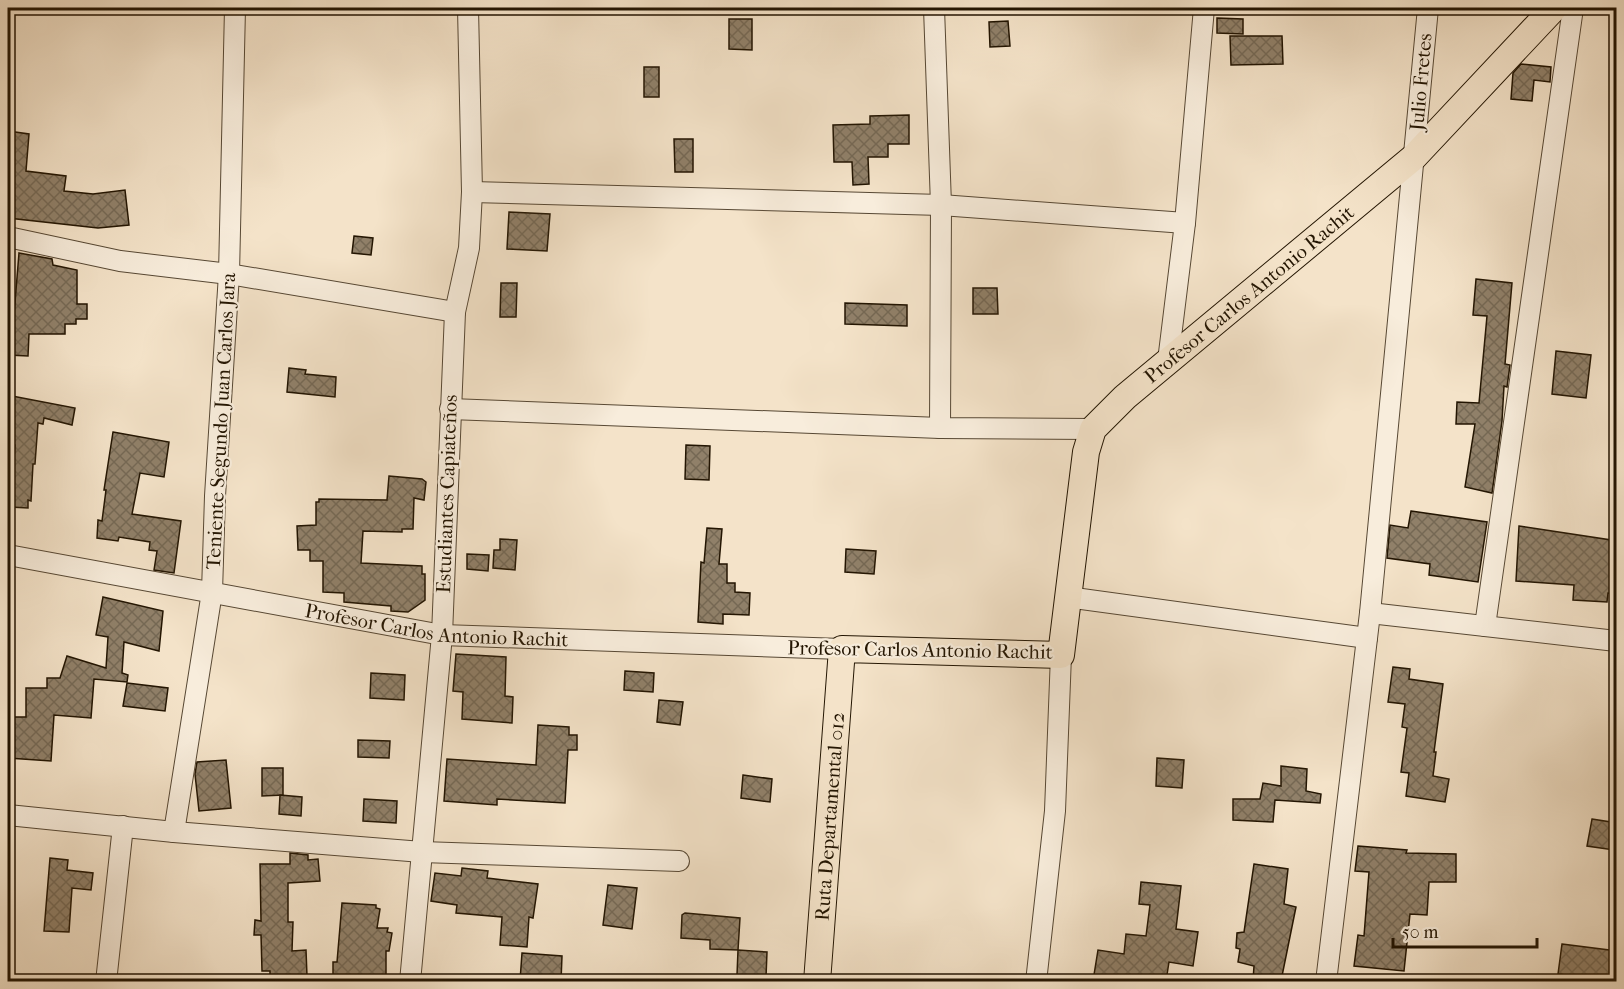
<svg xmlns="http://www.w3.org/2000/svg" width="1624" height="989" viewBox="0 0 1624 989" font-family="'IM FELL French Canon',serif">
	<style>
		.building { fill: url(#building-cross-hatch); stroke: #231502; stroke-width: 1.5 }
		.lines { fill: none; stroke-linecap: round; stroke-linejoin: round }
		.minor-casing { stroke: #574834; stroke-width: 22 }
		.major-casing { stroke: #231502; stroke-width: 28 }
		.minor { stroke: #f8eddc; stroke-width: 20 }
		.major { stroke: #f4e3c9; stroke-width: 26 }
		.labels { text-anchor: middle; dominant-baseline: central; stroke-width: 4.5; stroke-linejoin: round; paint-order: stroke }
		.street-label { font-size: 20px; fill: #231502; stroke: #f8eddc }
	</style>
	<defs>
		<pattern id="building-cross-hatch" width="8" height="8" patternUnits="userSpaceOnUse" patternTransform="scale(1.5)"><rect width="8" height="8" fill="#908069"/><path d="M0 0l8 8M0 8l8-8" fill="none" stroke="#756854"/></pattern>
	</defs>
	<rect width="100%" height="100%" fill="#f4e3c9"/>
	<filter id="stains"><feTurbulence type="fractalNoise" baseFrequency=".00333" numOctaves="4"/><feColorMatrix values="0 0 0 0 .2 0 0 0 0 .09 0 0 0 0 .02 0 0 0 .5 -.17"/></filter>
	<radialGradient id="worn" r=".72"><stop offset=".6" stop-color="#630" stop-opacity="0"/><stop offset="1" stop-color="#630" stop-opacity=".3"/></radialGradient>
	<g class="building">
		<polygon points="1217,18 1243,19 1243,34 1217,33"/>
		<polygon points="729,19 752,19 752,50 729,49"/>
		<polygon points="1008,21 1010,46 990,47 989,22"/>
		<polygon points="1230,36 1282,36 1283,64 1231,65"/>
		<polygon points="1521,64 1551,67 1550,82 1534,80 1532,101 1511,99 1513,73"/>
		<rect x="644" y="67" width="15" height="30"/>
		<polygon points="909,115 909,144 888,144 888,157 868,157 869,184 853,185 852,162 834,162 833,125 870,124 870,116"/>
		<polygon points="8,131 29,134 26,171 66,176 64,191 93,194 125,190 129,225 98,228 8,218"/>
		<polygon points="674,139 693,139 693,172 675,172"/>
		<polygon points="509,212 550,214 547,251 507,249"/>
		<polygon points="354,236 373,238 371,255 352,253"/>
		<polygon points="19,253 52,259 53,265 77,270 77,304 87,304 87,319 76,319 76,324 65,324 65,334 29,334 28,356 8,355 8,339 12,339"/>
		<polygon points="1476,279 1512,283 1505,364 1510,365 1507,387 1504,386 1502,421 1492,493 1465,487 1475,424 1456,424 1457,402 1479,403 1487,316 1473,315"/>
		<polygon points="501,283 517,283 516,317 500,317"/>
		<polygon points="973,288 997,288 998,314 973,314"/>
		<polygon points="845,303 907,305 907,326 845,324"/>
		<polygon points="1556,351 1591,355 1586,398 1552,394"/>
		<polygon points="289,368 306,370 305,374 336,377 335,397 287,392"/>
		<polygon points="12,396 75,408 72,425 44,418 43,424 38,423 35,464 33,464 31,501 28,500 28,508 10,507 15,445 8,443 8,408 10,408"/>
		<polygon points="113,432 169,442 164,477 140,473 132,514 181,521 174,573 154,570 157,551 149,550 150,542 119,537 118,541 97,538 98,520 102,521 106,490 104,490"/>
		<polygon points="686,445 710,446 709,480 685,479"/>
		<polygon points="389,476 422,479 426,482 424,500 414,498 413,529 402,529 402,532 363,531 361,563 422,566 422,574 425,574 425,600 408,612 391,611 391,606 344,602 344,593 323,592 323,561 310,561 310,550 298,550 297,526 316,525 316,502 319,502 319,499 387,500"/>
		<polygon points="1411,511 1487,522 1478,582 1429,575 1430,564 1387,558 1390,525 1408,528"/>
		<polygon points="1519,526 1611,540 1610,546 1617,546 1617,594 1608,593 1607,602 1573,600 1574,585 1516,581"/>
		<polygon points="707,528 722,529 719,564 727,564 727,583 735,583 735,592 750,593 749,615 723,614 723,624 698,622 701,562 704,563"/>
		<polygon points="500,539 517,540 515,570 493,568 494,550 500,550"/>
		<polygon points="846,549 876,551 874,574 845,572"/>
		<polygon points="467,554 489,555 488,571 467,569"/>
		<polygon points="103,597 163,611 159,651 124,642 122,673 128,675 127,682 94,679 91,718 54,715 51,761 8,758 8,717 26,717 26,688 47,688 47,678 60,678 67,656 106,668 108,637 96,635"/>
		<polygon points="456,654 506,657 505,696 513,697 512,723 462,719 463,692 453,691"/>
		<polygon points="1393,667 1410,669 1409,679 1443,684 1434,752 1436,752 1433,776 1449,779 1445,802 1406,796 1409,773 1401,772 1407,728 1402,727 1405,704 1388,702"/>
		<polygon points="625,671 654,673 653,692 624,690"/>
		<polygon points="371,673 405,675 404,700 370,698"/>
		<polygon points="127,683 168,688 165,711 123,706"/>
		<polygon points="659,700 683,702 680,725 657,722"/>
		<polygon points="538,725 569,727 569,735 577,735 577,750 568,750 565,803 497,799 497,805 444,801 447,759 536,765"/>
		<polygon points="358,740 390,741 389,758 358,757"/>
		<polygon points="1157,758 1184,760 1182,788 1156,786"/>
		<polygon points="226,760 231,808 199,811 195,774 197,762"/>
		<polygon points="1281,766 1307,769 1306,791 1321,794 1320,803 1275,800 1273,822 1233,820 1233,799 1260,799 1263,783 1281,786"/>
		<polygon points="262,768 283,768 283,795 262,796"/>
		<polygon points="743,775 772,779 770,802 741,798"/>
		<polygon points="280,795 302,797 301,816 279,814"/>
		<polygon points="364,799 397,801 396,823 363,821"/>
		<polygon points="1592,819 1617,823 1614,850 1587,846"/>
		<polygon points="1358,846 1407,850 1406,853 1456,854 1456,882 1429,882 1427,915 1410,914 1404,971 1354,966 1358,935 1364,936 1369,872 1355,871"/>
		<polygon points="290,853 308,855 308,860 318,859 320,881 288,883 288,922 293,922 292,951 306,950 307,976 270,975 270,971 262,971 261,935 254,935 255,920 261,921 260,864 290,864"/>
		<polygon points="50,858 68,860 67,870 93,873 91,890 72,888 69,932 44,931"/>
		<polygon points="1254,864 1288,869 1284,904 1296,907 1281,981 1253,981 1254,966 1238,962 1240,949 1236,948 1237,933 1244,932"/>
		<polygon points="462,868 488,871 487,878 538,884 533,918 529,917 527,947 500,945 502,917 456,913 457,905 431,901 435,873 461,876"/>
		<polygon points="1141,882 1181,886 1176,929 1198,932 1193,966 1169,962 1166,981 1093,981 1098,950 1124,954 1126,934 1146,936 1150,905 1139,904"/>
		<polygon points="608,885 637,888 632,929 603,925"/>
		<polygon points="342,903 376,905 376,908 380,909 377,928 388,928 387,932 392,933 389,951 386,951 386,981 333,981 333,962 337,962"/>
		<polygon points="685,913 740,918 738,950 710,949 710,940 681,938 682,915"/>
		<polygon points="1562,944 1617,951 1617,981 1558,974"/>
		<polygon points="738,950 767,952 766,977 737,975"/>
		<polygon points="522,953 562,956 561,981 520,981"/>
	</g>
	<g class="lines">
		<g class="minor-casing">
			<g id="minor">
				<polyline points="934,8 941,205 940,428"/>
				<polyline points="472,192 941,205 1185,223"/>
				<polyline points="8,237 120,261 229,274 455,312"/>
				<polyline points="1168,361 1185,223 1204,8"/>
				<polyline points="450,409 940,428 1093,429"/>
				<path id="s1" d="M8,555L442,635L842,649"/>
				<polyline points="1067,597 1367,638"/>
				<polyline points="1370,613 1616,641"/>
				<polyline points="1485,626 1573,8"/>
				<polyline points="8,815 174,832 422,852 679,861"/>
				<polyline points="174,832 212,592 215,496 229,274 235,8"/>
				<polyline points="106,982 123,826"/>
				<polyline points="410,982 442,635 455,312 469,248 472,192 468,8"/>
				<polyline points="1036,982 1055,811 1061,655"/>
				<polyline points="1326,982 1370,613 1428,8"/>
			</g>
		</g>
		<g class="major-casing">
			<g id="major">
				<path id="s2" d="M817,982L842,649L1061,655L1086,452L1093,429L1125,397L1414,157L1554,8"/>
			</g>
		</g>
		<use href="#minor" class="minor"/>
		<use href="#major" class="major"/>
	</g>
	<g class="labels">
		<g class="street-label">
			<text transform="translate(1421 82) rotate(-85)">Julio Fretes</text>
			<text stroke="none"><textPath href="#s2" startOffset="988">Profesor Carlos Antonio Rachit</textPath></text>
			<text transform="translate(221 421) rotate(-87)">Teniente Segundo Juan Carlos Jara</text>
			<text transform="translate(447 494) rotate(-88)">Estudiantes Capiateños</text>
			<text stroke="none"><textPath href="#s1" startOffset="435">Profesor Carlos Antonio Rachit</textPath></text>
			<text transform="translate(920 650) rotate(1)">Profesor Carlos Antonio Rachit</text>
			<text stroke="none"><textPath href="#s2" startOffset="166">Ruta Departamental 012</textPath></text>
		</g>
	</g>
	<rect width="1624" height="989" fill="none" stroke="#f4e3c9" stroke-width="30"/>
	<rect x="9" y="9" width="1606" height="971" fill="none" stroke="#231502" stroke-width="3"/>
	<rect x="15" y="15" width="1594" height="959" fill="none" stroke="#231502" stroke-width="1.5"/>
	<path d="M1393 938v9h144v-9" fill="none" stroke="#231502" stroke-width="3"/>
	<text x="1402" y="938" font-size="18" fill="#231502" stroke="#f8eddc" stroke-width="4.5" paint-order="stroke">50 m</text>
	<rect width="100%" height="100%" filter="url(#stains)"/>
	<rect width="100%" height="100%" fill="url(#worn)"/>
</svg>
